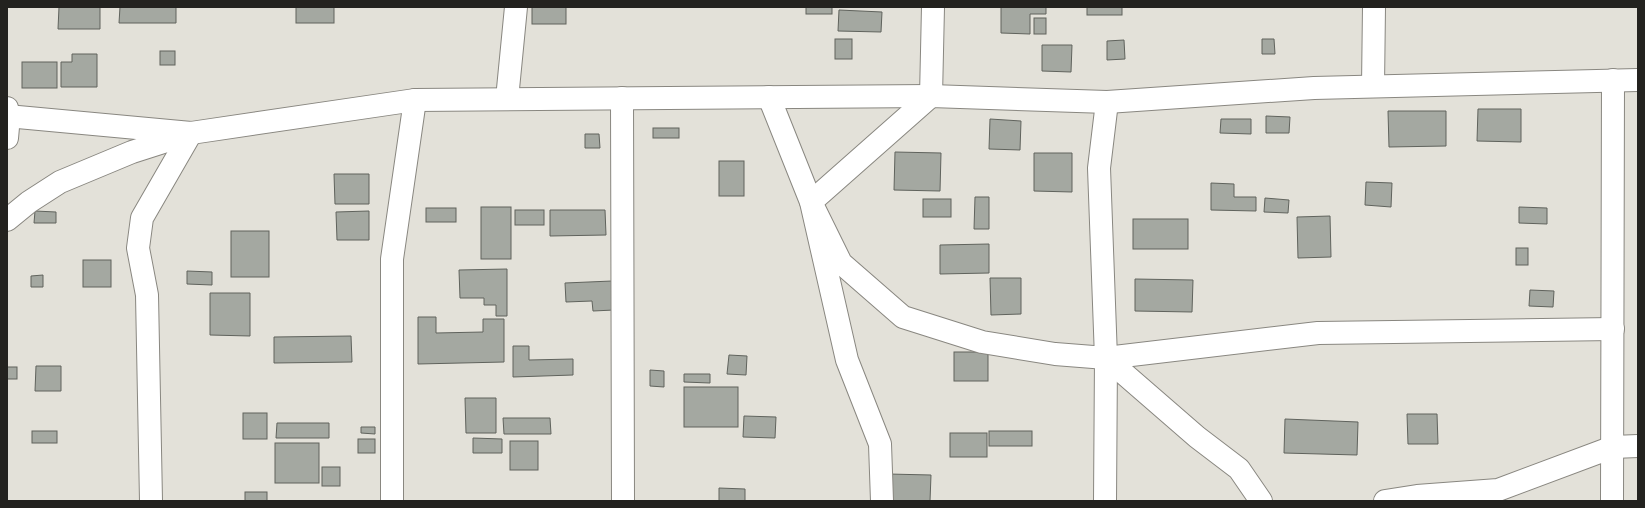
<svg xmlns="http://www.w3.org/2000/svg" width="1645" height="508" viewBox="0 0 1645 508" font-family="'Crimson Pro',serif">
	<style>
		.building { fill: #a4a8a1; stroke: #60635d }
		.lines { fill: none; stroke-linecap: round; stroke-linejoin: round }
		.minor-casing { stroke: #898780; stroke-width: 24 }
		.minor { stroke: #fff; stroke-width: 22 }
	</style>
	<rect width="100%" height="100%" fill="#e3e1d9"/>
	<g class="building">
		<polygon points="59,7 100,7 100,29 58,29"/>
		<polygon points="120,7 176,7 176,23 119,23"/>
		<rect x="296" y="7" width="38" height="16"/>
		<rect x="532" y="7" width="34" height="17"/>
		<rect x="806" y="7" width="26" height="7"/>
		<polygon points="1001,7 1046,7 1046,14 1030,14 1030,34 1001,33"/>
		<rect x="1087" y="7" width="35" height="8"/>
		<polygon points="839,10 882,12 881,32 838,31"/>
		<rect x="1034" y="18" width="12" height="16"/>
		<rect x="835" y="39" width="17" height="20"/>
		<polygon points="1262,39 1274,39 1275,54 1262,54"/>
		<polygon points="1124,40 1125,59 1107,60 1107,41"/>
		<polygon points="1042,45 1072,45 1071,72 1042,71"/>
		<rect x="160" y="51" width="15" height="14"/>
		<polygon points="72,54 97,54 97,87 61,87 61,62 72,62"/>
		<rect x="22" y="62" width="35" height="26"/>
		<polygon points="1478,109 1521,109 1521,142 1477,141"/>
		<polygon points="1388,111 1446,111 1446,146 1389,147"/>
		<polygon points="1266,116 1290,117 1289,133 1266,133"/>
		<polygon points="990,119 1021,121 1020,150 989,149"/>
		<polygon points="1221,119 1251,119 1251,134 1220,133"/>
		<rect x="653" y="128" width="26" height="10"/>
		<polygon points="585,134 599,134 600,148 585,148"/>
		<polygon points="895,152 941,153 940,191 894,190"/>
		<polygon points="1034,153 1072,153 1072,192 1034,191"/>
		<rect x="719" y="161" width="25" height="35"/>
		<polygon points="334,174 369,174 369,204 335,204"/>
		<polygon points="1366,182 1392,183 1391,207 1365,205"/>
		<polygon points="1211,183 1234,184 1234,197 1256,197 1256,211 1211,210"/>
		<polygon points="975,197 989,197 989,229 974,229"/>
		<polygon points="1265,198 1289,200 1288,213 1264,212"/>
		<rect x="923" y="199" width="28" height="18"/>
		<rect x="481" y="207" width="30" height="52"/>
		<polygon points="1519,207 1547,208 1547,224 1519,223"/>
		<rect x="426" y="208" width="30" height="14"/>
		<rect x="515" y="210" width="29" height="15"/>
		<polygon points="550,210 605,210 606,235 550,236"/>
		<polygon points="35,211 56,212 56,223 34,223"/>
		<polygon points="369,211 369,240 337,240 336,212"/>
		<polygon points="1330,216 1331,257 1298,258 1297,217"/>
		<rect x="1133" y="219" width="55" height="30"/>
		<rect x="231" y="231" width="38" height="46"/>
		<polygon points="989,244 989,273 940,274 940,245"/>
		<rect x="1516" y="248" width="12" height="17"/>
		<rect x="83" y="260" width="28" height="27"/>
		<polygon points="507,269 507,316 496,316 496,305 484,305 484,298 460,298 459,270"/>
		<polygon points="187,271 212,272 212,285 187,284"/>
		<polygon points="43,275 43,287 31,287 31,276"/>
		<polygon points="990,278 1021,278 1021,314 991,315"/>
		<polygon points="1135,279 1193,280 1192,312 1135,311"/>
		<polygon points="612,281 614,310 593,311 592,301 566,302 565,283"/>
		<polygon points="1530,290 1554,291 1553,307 1529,306"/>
		<polygon points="210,293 250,293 250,336 210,335"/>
		<polygon points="418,317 436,317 436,333 483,332 483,319 504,319 504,362 418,364"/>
		<polygon points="351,336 352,362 274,363 274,337"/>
		<polygon points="513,346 529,346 529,360 573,359 573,375 513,377"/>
		<rect x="954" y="352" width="34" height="29"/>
		<polygon points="729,355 747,356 746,375 727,374"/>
		<polygon points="36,366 61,366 61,391 35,391"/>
		<rect x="7" y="367" width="10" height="12"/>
		<polygon points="650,370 664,371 664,387 650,386"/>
		<polygon points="684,374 710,374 710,383 684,382"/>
		<rect x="684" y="387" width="54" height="40"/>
		<polygon points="465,398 496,398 496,433 466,433"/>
		<rect x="243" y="413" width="24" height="26"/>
		<polygon points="1407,414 1437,414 1438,444 1408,444"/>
		<polygon points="744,416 776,417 775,438 743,437"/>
		<polygon points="503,418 550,418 551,434 504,434"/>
		<polygon points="1285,419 1358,422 1357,455 1284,453"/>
		<polygon points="277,423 329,423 329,438 276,438"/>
		<polygon points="361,427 375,427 375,434 361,433"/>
		<rect x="32" y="431" width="25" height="12"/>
		<rect x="989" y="431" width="43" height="15"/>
		<rect x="950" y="433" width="37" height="24"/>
		<polygon points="473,438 502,439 502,453 473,453"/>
		<rect x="358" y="439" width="17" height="14"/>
		<rect x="510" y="441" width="28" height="29"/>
		<rect x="275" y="443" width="44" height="40"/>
		<rect x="322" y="467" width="18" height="19"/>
		<polygon points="888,474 931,475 930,501 888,501"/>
		<polygon points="719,488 745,489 745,501 719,501"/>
		<rect x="245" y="492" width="22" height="9"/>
	</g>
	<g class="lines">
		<g class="minor-casing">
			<g id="minor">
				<polyline points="933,7 931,96 811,202 841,263 903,317 982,342 1055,354 1106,358 1318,333 1613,329"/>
				<polyline points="1373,86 1374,7"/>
				<polyline points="769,97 811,202 847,360 880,444 882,501"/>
				<polyline points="622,98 623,501"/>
				<polyline points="507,99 516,7"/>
				<polyline points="7,108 9,116 7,138"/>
				<polyline points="7,116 191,133 415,100 931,96 1107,102 1314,88 1638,80"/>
				<polyline points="7,220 29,202 60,182 132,152 182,136"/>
				<polyline points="1106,358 1197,437 1239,469 1261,501"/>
				<polyline points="151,501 147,295 138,248 142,218 191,133"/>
				<polyline points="392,501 392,259 415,100"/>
				<polyline points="1105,501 1106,358 1099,168 1107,102"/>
				<polyline points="1385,501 1417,496 1498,490 1613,447 1638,446"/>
				<polyline points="1612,501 1613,80"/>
			</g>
		</g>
		<use href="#minor" class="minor"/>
	</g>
	<rect width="1645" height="508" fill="none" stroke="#23221f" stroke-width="16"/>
</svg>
